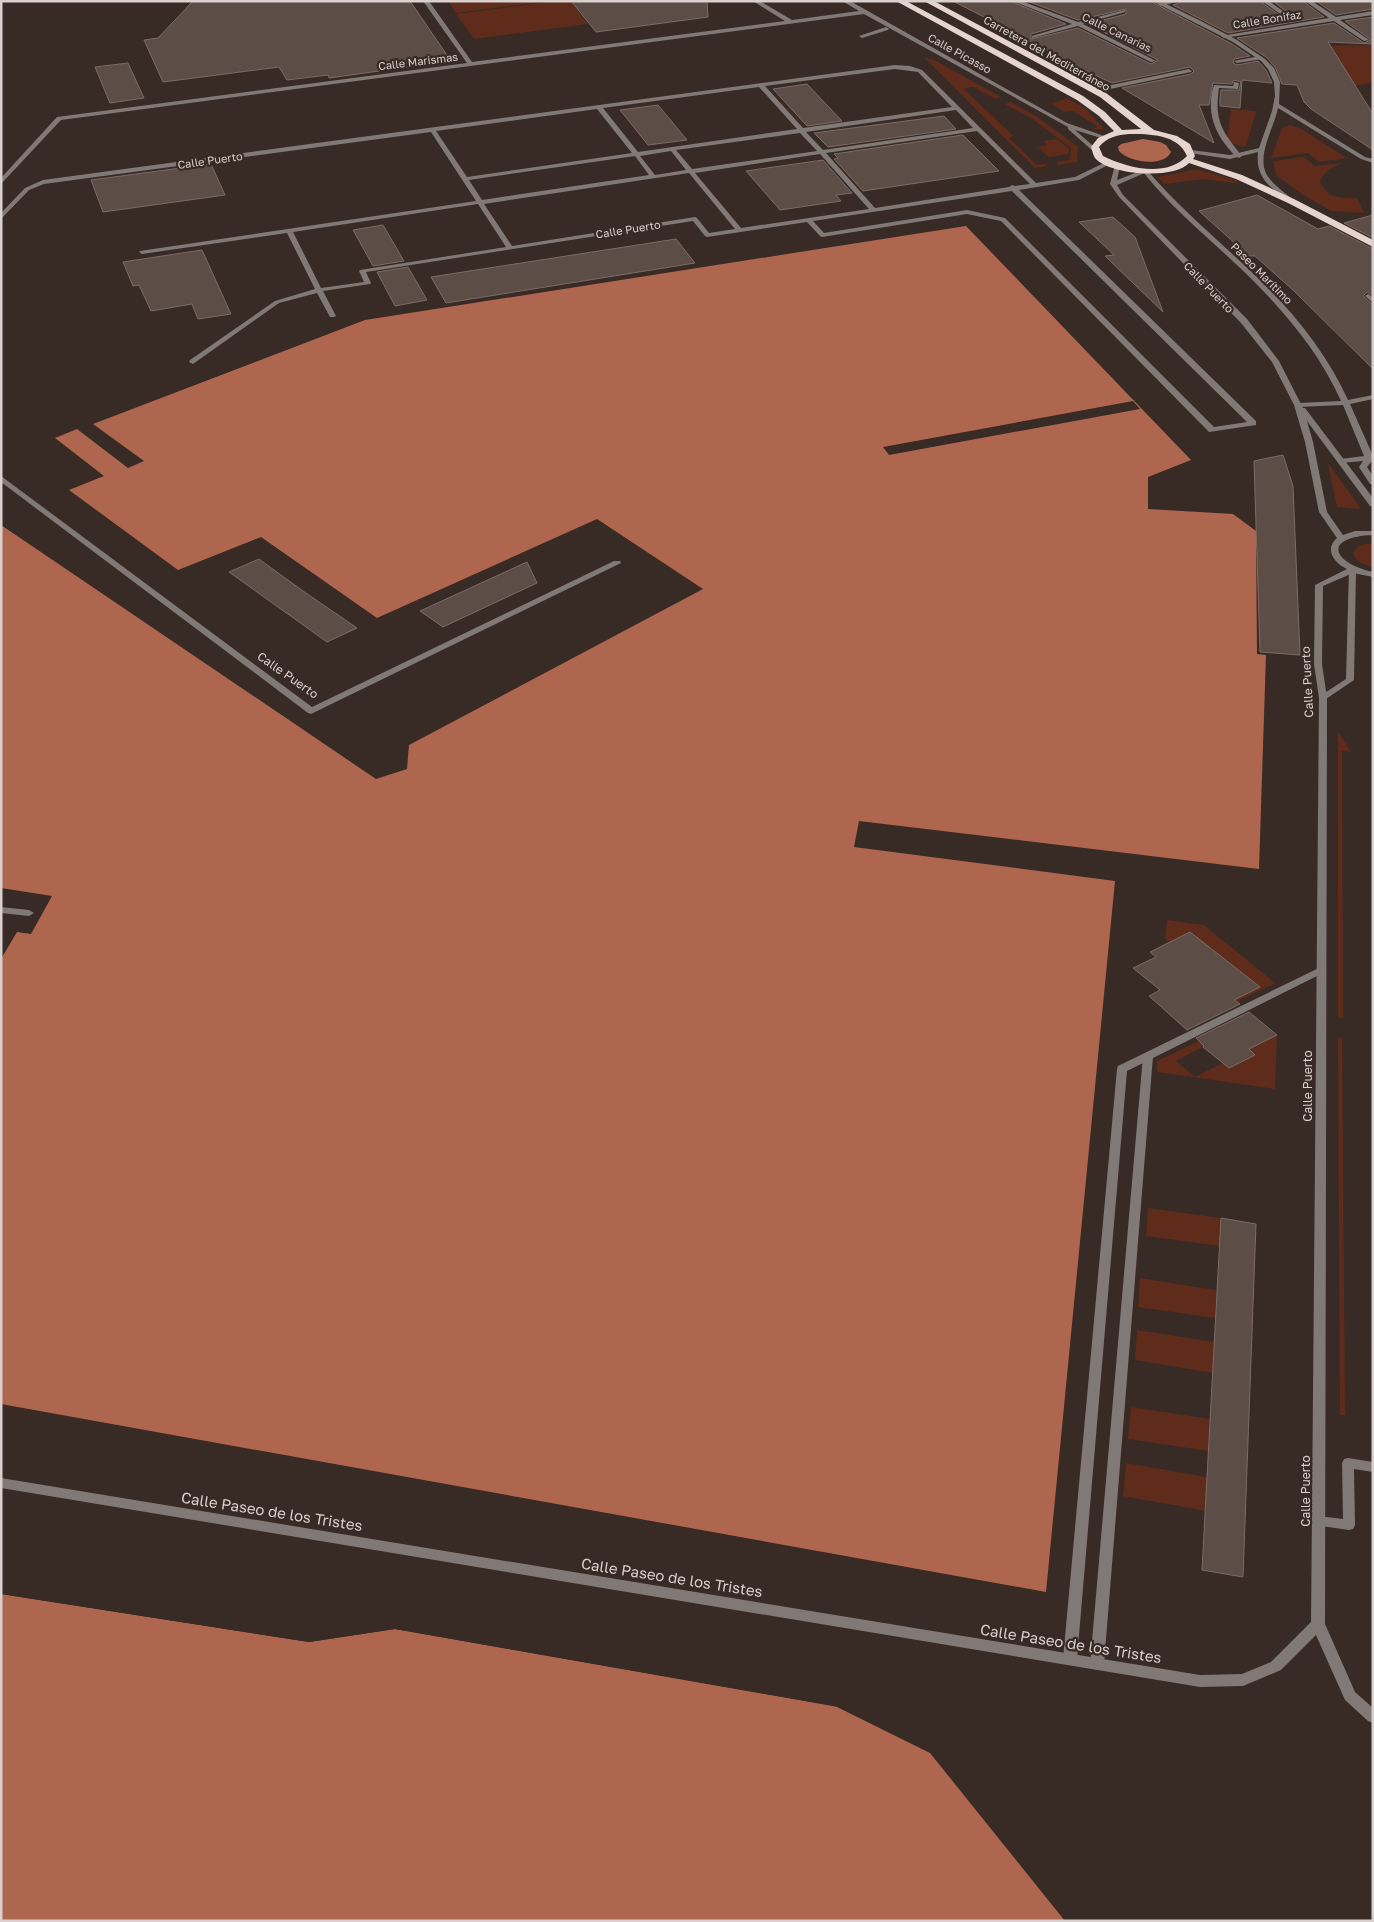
<svg xmlns="http://www.w3.org/2000/svg" width="1374" height="1922" viewBox="0 0 1374 1922" font-family="'Golos Text',sans-serif">
	<style>
		.green { fill: #5f2c1c }
		.water { fill: #af664f }
		.pier { fill: #382a25 }
		.building { fill: #5d4d47; stroke: #7d6b66 }
		.lines { fill: none; stroke-linecap: round; stroke-linejoin: round }
		.service { fill: #817976; fill-rule: evenodd }
		.pedestrian { fill: #817976; fill-rule: evenodd }
		.minor { fill: #817976; fill-rule: evenodd }
		.tertiary { fill: #817976; fill-rule: evenodd }
		.trunk { fill: #e6d4ce; fill-rule: evenodd }
		.labels { text-anchor: middle; dominant-baseline: central; stroke-width: 4.5; stroke-linejoin: round; paint-order: stroke }
		.far-street-label { font-size: 11px; fill: #dad0cd; stroke: #382a25 }
		.street-label { font-size: 12px; fill: #dad0cd; stroke: #382a25 }
		.near-street-label { font-size: 15px; fill: #dad0cd; stroke: #382a25 }
	</style>
	<rect width="100%" height="100%" fill="#382a25"/>
	<g class="green">
		<polygon points="448,1 547,1 456,13"/>
		<polygon points="555,1 570,1 588,24 474,39 456,14"/>
		<polygon points="1373,45 1373,82 1355,86 1276,63 1255,47"/>
		<polygon points="924,57 934,60 1001,97 996,99 973,87 965,88 965,90 1013,136 1009,138 1037,165 1045,164 1047,166 1035,168"/>
		<polygon points="1067,98 1086,109 1104,129 1091,129 1098,127 1073,111 1065,112 1051,104"/>
		<polygon points="1011,102 1039,118 1078,147 1077,162 1058,165 1056,162 1070,160 1071,148 1034,120 1005,104"/>
		<polygon points="1231,109 1256,111 1246,146 1242,147 1227,141"/>
		<polygon points="1290,125 1300,128 1347,158 1319,162 1308,153 1271,158 1282,128"/>
		<polygon points="1057,139 1069,149 1068,154 1049,157 1038,147 1047,145 1043,141"/>
		<path d="M1304,157L1315,166L1343,163C1333,167 1325,170 1320,181C1327,199 1340,198 1357,198L1364,213L1331,211L1302,194L1276,175L1273,161Z"/>
		<polygon points="1191,170 1200,170 1239,181 1234,183 1203,179 1164,184 1158,177"/>
		<polygon points="1328,463 1361,509 1337,507"/>
		<path d="M1364,544H1373V567C1364,565 1356,562 1353,553L1358,546Z"/>
		<polygon points="1338,732 1351,752 1342,751 1343,1018 1338,1018"/>
		<polygon points="1167,920 1204,925 1275,983 1190,1024 1169,1006 1259,986 1236,968 1230,970 1190,932 1170,942 1165,939"/>
		<polygon points="1277,1035 1275,1089 1157,1072 1157,1061 1199,1041 1204,1046 1176,1061 1195,1077 1223,1063 1229,1068 1255,1055 1249,1049"/>
		<polygon points="1338,1037 1342,1038 1345,1415 1340,1415"/>
		<polygon points="1148,1208 1221,1218 1220,1246 1146,1236"/>
		<polygon points="1140,1278 1216,1290 1215,1318 1138,1307"/>
		<polygon points="1137,1330 1214,1342 1213,1373 1135,1360"/>
		<polygon points="1131,1407 1210,1419 1208,1451 1128,1439"/>
		<polygon points="1126,1463 1207,1477 1206,1511 1123,1496"/>
	</g>
	<g class="water">
		<path d="M1143,139L1160,142L1166,145L1171,152C1163,168 1129,162 1119,151L1118,147L1121,144Z"/>
		<polygon points="966,226 1191,460 1148,477 1148,509 1233,514 1256,531 1257,654 1266,655 1259,869 859,821 854,847 1115,881 1046,1592 1,1404 1,959 17,932 31,934 52,896 1,888 1,525 376,779 407,769 409,745 703,589 597,519 377,618 261,537 178,570 69,490 104,476 55,438 77,429 128,468 144,461 93,424 365,320"/>
		<polygon points="1,1594 309,1642 395,1629 835,1706 930,1753 1065,1921 1,1921"/>
	</g>
	<g class="pier">
		<polygon points="1133,401 1140,409 889,455 883,447"/>
		<polygon points="2,1591 309,1639 396,1626 836,1704 844,1708 395,1629 309,1642 1,1594"/>
	</g>
	<g class="building">
		<polygon points="193,1 410,1 451,61 329,78 328,75 287,80 279,67 163,82 144,40 158,38"/>
		<polygon points="571,1 707,1 708,17 596,32"/>
		<polygon points="953,1 1010,1 1066,24 1031,34 1031,39 1078,28 1151,64 1158,60 1088,24 1126,14 1126,9 1078,20 1027,1 1150,1 1232,44 1250,56 1234,59 1233,63 1237,65 1258,61 1266,70 1272,83 1242,80 1240,108 1220,106 1220,99 1221,90 1239,90 1241,82 1234,80 1232,84 1213,83 1209,105 1199,105 1214,143 1122,88 1191,74 1194,71 1190,67 1112,83 1050,54 1053,53"/>
		<polygon points="1183,1 1260,1 1286,20 1293,17 1273,1 1303,1 1324,17 1228,33 1173,5"/>
		<polygon points="1316,1 1373,1 1373,9 1336,15"/>
		<polygon points="1373,17 1373,44 1328,42 1373,114 1373,150 1311,109 1304,102 1297,85 1282,84 1275,67 1266,57 1237,38 1334,23 1364,43 1371,40 1345,21"/>
		<polygon points="128,63 144,98 110,103 95,67"/>
		<polygon points="807,84 842,121 807,126 773,89"/>
		<polygon points="658,105 687,140 648,145 620,110"/>
		<polygon points="944,116 956,129 828,147 814,133"/>
		<polygon points="963,135 999,171 863,191 834,159 838,158 834,154"/>
		<polygon points="823,160 852,193 836,195 841,201 780,210 746,171"/>
		<polygon points="211,164 225,195 103,212 91,180"/>
		<polygon points="1257,195 1318,229 1329,226 1373,249 1373,295 1367,292 1363,296 1373,305 1373,369 1294,291 1255,256 1249,256 1199,211"/>
		<polygon points="1373,215 1373,238 1344,223"/>
		<polygon points="1113,217 1135,237 1163,312 1105,256 1114,255 1079,222"/>
		<polygon points="383,225 404,261 373,266 353,230"/>
		<polygon points="676,239 695,263 446,303 431,277"/>
		<polygon points="202,250 231,314 198,319 192,304 151,311 139,285 133,286 123,262"/>
		<polygon points="408,267 427,300 395,306 377,272"/>
		<polygon points="1283,455 1293,486 1300,655 1260,652 1254,461"/>
		<polygon points="259,559 303,591 357,628 327,642 229,572"/>
		<polygon points="527,562 537,583 443,627 420,611"/>
		<polygon points="1190,932 1260,987 1234,1000 1240,1004 1187,1030 1149,996 1160,990 1133,968 1156,957 1150,952"/>
		<polygon points="1249,1012 1277,1035 1249,1049 1255,1055 1229,1068 1203,1047 1204,1046 1196,1038"/>
		<polygon points="1221,1218 1256,1224 1243,1577 1202,1570"/>
	</g>
	<g class="lines">
		<g class="service">
			<polygon points="886,27 889,29 888,30 862,38 859,36"/>
			<polygon points="1349,568 1352,568 1356,570 1354,680 1323,701 1319,698 1320,696 1346,679"/>
			<polygon points="1321,967 1326,970 1325,972 1127,1071 1077,1659 1075,1663 1070,1665 1065,1663 1063,1659 1117,1069 1118,1066"/>
			<polygon points="1348,1458 1373,1462 1373,1472 1354,1469 1355,1525 1353,1529 1349,1530 1314,1525 1312,1521 1314,1517 1318,1516 1343,1519 1342,1463 1344,1459"/>
		</g>
		<g class="pedestrian">
			<polygon points="1260,56 1262,57 1262,59 1237,63 1234,61"/>
			<polygon points="1189,69 1192,71 1191,72 1110,89 1099,83 1084,87 1081,85 1100,79 1111,85"/>
			<polygon points="1148,1052 1153,1056 1104,1664 1102,1668 1097,1670 1092,1668 1090,1664 1143,1056"/>
		</g>
		<g class="minor">
			<polygon points="423,1 429,1 472,62 785,21 753,1 760,1 792,20 859,11 842,1 850,1 1067,123 1107,137 1104,139 1075,130 1099,151 1094,152 1068,129 1068,127 864,14 61,120 1,184 1,178 57,117 467,63"/>
			<polygon points="1012,1 1021,1 1078,22 1125,10 1125,12 1083,24 1156,61 1151,62 1078,26 1032,38 1032,36 1072,24"/>
			<polygon points="1167,1 1181,1 1161,6 1158,4"/>
			<polygon points="1262,1 1269,1 1291,17 1286,18"/>
			<polygon points="1305,1 1312,1 1336,17 1373,11 1373,15 1340,20 1369,40 1364,41 1334,21 1224,38 1221,36 1329,18"/>
			<path d="M895,65L910,66L922,70L1036,183L1075,177L1106,162H1110V164L1079,180L1019,190L1256,421V425L1209,432L1001,221L967,214L822,237L820,236L807,222L707,237L705,236L693,221L366,272L371,283L370,284L323,291L336,316L334,317H330L317,293L279,303L193,364L189,362L190,360L275,301L315,289L287,233L142,254L139,252L140,251L476,201L431,132L44,184L29,190L1,219V213L25,188L43,180ZM895,69L918,72L952,107L803,128L765,86ZM759,87L797,129L638,152L603,108ZM597,109L632,153L467,177L436,131ZM956,110L973,128L823,150L806,132ZM977,131L1030,184L1015,186L1012,185L1009,187L875,208L826,153ZM800,133L817,151L692,169L676,150ZM671,151L686,170L655,175L640,156ZM820,154L869,209L741,228L695,173ZM635,156L649,175L482,200L469,180ZM689,173L735,229L709,233L697,218L695,217L512,246L484,204ZM1012,191L1247,422L1214,427L1005,218L967,210L824,233L813,221ZM478,204L506,247L360,270L359,271L364,282L321,288L293,232Z"/>
			<path d="M1234,82L1239,83L1238,89L1219,88C1214,121 1222,131 1242,156L1239,158C1233,155 1229,149 1225,144C1212,127 1207,106 1214,85L1233,86Z"/>
			<path d="M1143,170H1147C1176,204 1209,232 1242,263C1285,302 1324,347 1348,400L1373,395V399L1350,404L1373,456V460L1367,467L1373,476V484H1370L1359,467L1363,461L1341,463L1337,461L1341,459L1364,456L1343,405L1298,407L1294,405L1298,403L1341,401C1318,349 1279,305 1238,266C1205,235 1171,207 1143,172Z"/>
			<polygon points="1368,294 1373,297 1373,303 1365,296"/>
			<polygon points="1,476 312,707 614,561 620,561 621,563 311,714 308,713 1,482"/>
			<polygon points="1,907 29,910 34,913 29,916 1,913"/>
			<polygon points="1,1478 1200,1675 1242,1674 1271,1662 1313,1620 1318,1618 1323,1620 1325,1624 1323,1628 1281,1670 1243,1686 1200,1687 1,1488"/>
		</g>
		<g class="tertiary">
			<path d="M1152,1H1160L1201,21L1237,40L1265,59L1274,68L1280,82L1279,104L1365,157L1373,159V163L1361,159L1278,108C1274,129 1253,160 1270,179C1276,187 1286,193 1293,200V202H1289C1271,187 1255,179 1258,152L1230,159L1189,153L1188,152L1191,150L1230,155L1259,148L1272,111L1275,96L1274,82L1268,69L1261,61L1233,42Z"/>
			<path d="M1115,165L1120,166L1117,180L1143,170H1147V172L1117,185L1123,195L1247,319L1279,361L1303,408H1305L1373,498V506H1370L1307,421L1313,442L1327,512L1343,535L1355,531H1373V535C1322,537 1332,563 1373,572V577L1353,573L1323,586L1322,664L1327,698L1325,1624L1355,1692L1373,1708V1723L1368,1721L1345,1700L1311,1624L1319,698L1314,664L1315,585L1347,569C1334,563 1324,549 1337,538L1319,512L1305,442L1294,405L1272,362L1241,323L1119,197L1110,184Z"/>
		</g>
		<path class="trunk" d="M896,1H906L1083,96L1105,112L1122,130L1141,129L1100,97L924,1H934L1106,93L1154,130L1177,136L1190,144L1195,156L1193,159L1242,175L1294,199L1373,240V247L1288,203L1236,179L1189,163C1174,180 1109,175 1095,158C1093,155 1092,150 1091,147L1098,138L1114,131L1099,116L1077,100ZM1129,134C1149,134 1178,134 1187,156C1166,178 1127,168 1103,156L1099,147C1107,137 1117,135 1129,134Z"/>
	</g>
	<g class="labels">
		<g class="far-street-label">
			<text transform="translate(1267 19) rotate(-9)">Calle Bonifaz</text>
			<text transform="translate(1117 32) rotate(26)">Calle Canarias</text>
			<text transform="translate(960 53) rotate(29)">Calle Picasso</text>
			<text transform="translate(1047 53) rotate(29)">Carretera del Mediterráneo</text>
			<text transform="translate(418 61) rotate(-7)">Calle Marismas</text>
			<text transform="translate(210 160) rotate(-8)">Calle Puerto</text>
			<text transform="translate(628 229) rotate(-9)">Calle Puerto</text>
			<text transform="translate(1262 273) rotate(45)">Paseo Marítimo</text>
			<text transform="translate(1209 287) rotate(46)">Calle Puerto</text>
		</g>
		<g class="street-label">
			<text transform="translate(288 675) rotate(35)">Calle Puerto</text>
			<text transform="translate(1307 682) rotate(-93)">Calle Puerto</text>
			<text transform="translate(1307 1086) rotate(-90)">Calle Puerto</text>
			<text transform="translate(1305 1491) rotate(-90)">Calle Puerto</text>
		</g>
		<g class="near-street-label">
			<text transform="translate(272 1511) rotate(9)">Calle Paseo de los Tristes</text>
			<text transform="translate(672 1577) rotate(9)">Calle Paseo de los Tristes</text>
			<text transform="translate(1071 1643) rotate(9)">Calle Paseo de los Tristes</text>
		</g>
	</g>
	<rect width="1374" height="1922" fill="none" stroke="#dad0cd" stroke-width="5"/>
</svg>
